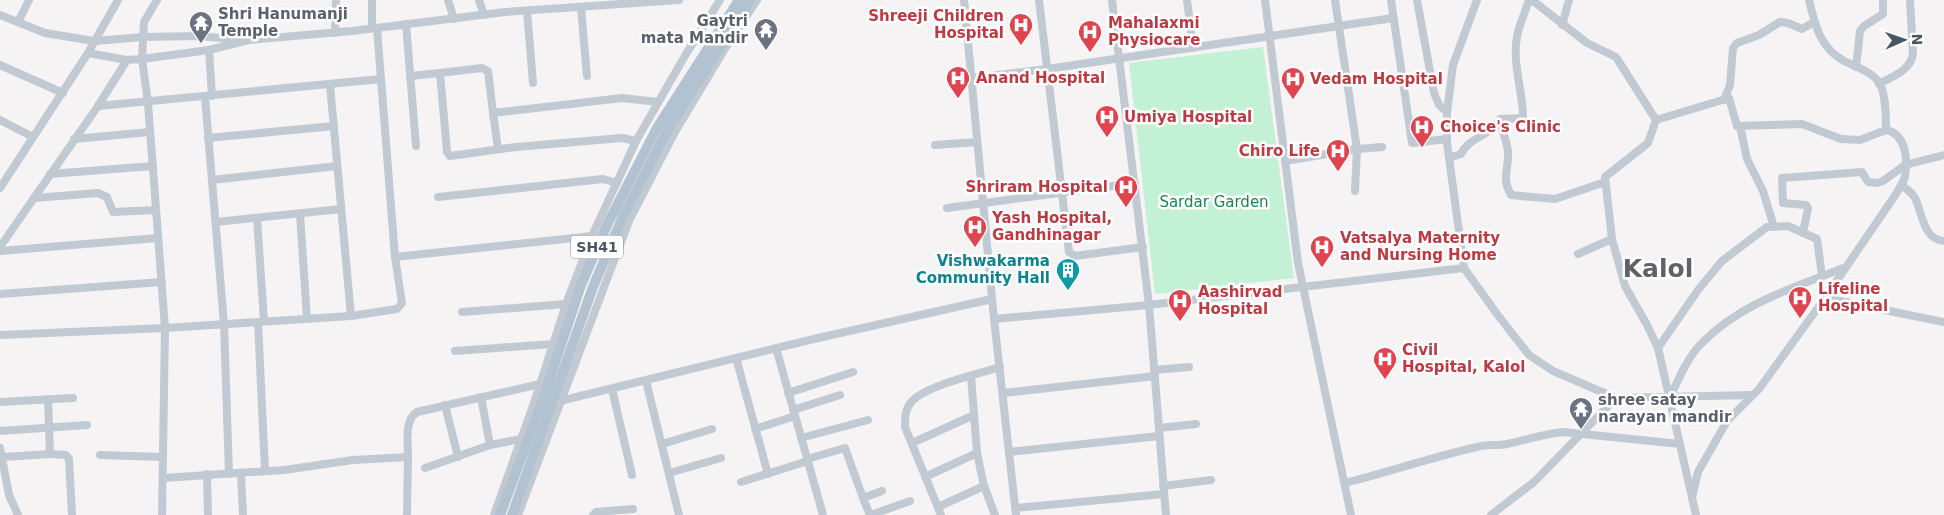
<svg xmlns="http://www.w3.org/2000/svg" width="1944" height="515" viewBox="0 0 1944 515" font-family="'DejaVu Sans',sans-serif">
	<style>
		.green { fill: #c3f1d5 }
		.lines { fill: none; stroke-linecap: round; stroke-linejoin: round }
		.minor { stroke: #c1cad2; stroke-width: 8 }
		.major { stroke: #b3c2d1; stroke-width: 10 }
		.labels { text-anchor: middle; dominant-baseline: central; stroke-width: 5; stroke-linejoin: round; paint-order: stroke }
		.shield { fill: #fff; stroke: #808990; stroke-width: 1 }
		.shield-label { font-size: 14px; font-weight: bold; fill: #4a5661 }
		.worship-label { font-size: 15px; font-weight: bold; fill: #5b616d; stroke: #fff; text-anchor: start }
		.health-label { font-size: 15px; font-weight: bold; fill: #be3a42; stroke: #fff; text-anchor: start }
		.park-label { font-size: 15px; fill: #17864f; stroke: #fff }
		.culture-label { font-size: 15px; font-weight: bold; fill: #0d838f; stroke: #fff; text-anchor: end }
		.town-label { font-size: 25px; font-weight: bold; fill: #5f6368; stroke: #fff }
	</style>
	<rect width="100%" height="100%" fill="#f5f3f3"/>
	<polygon class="green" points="1263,47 1294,278 1155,294 1129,63"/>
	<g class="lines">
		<g class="minor">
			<polyline points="118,0 88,53 127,60 142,59 209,50 249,40 352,31 505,12 679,0"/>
			<polyline points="157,0 144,22 142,59 148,103 165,328 162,515"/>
			<polyline points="448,0 454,19"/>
			<polyline points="479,0 484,15"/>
			<polyline points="964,0 994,319 1016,515"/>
			<polyline points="1039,0 1069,252 1075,256 1143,247"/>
			<polyline points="1112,0 1149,305 1166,515"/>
			<polyline points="1187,0 1193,48"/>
			<polyline points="1265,0 1298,263 1351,515"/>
			<polyline points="1335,0 1357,149 1355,191"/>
			<polyline points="1391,0 1412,143 1447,139"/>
			<polyline points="1417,0 1434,93 1439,105 1447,112"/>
			<polyline points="1532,0 1587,43 1616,57 1656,120 1648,143 1605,177 1612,239 1578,254"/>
			<polyline points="581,8 587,76"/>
			<polyline points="527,11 533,83"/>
			<polyline points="0,15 45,33 94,41 143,37 199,36 242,40"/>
			<polyline points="18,22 29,0"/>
			<polyline points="406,24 416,146"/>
			<polyline points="1562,25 1569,0"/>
			<polyline points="372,28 372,0"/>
			<polyline points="335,33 336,0"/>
			<polyline points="209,50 212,96"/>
			<polyline points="0,65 63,93"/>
			<polyline points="1856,67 1860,31 1864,26 1883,14 1883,0"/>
			<polyline points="410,76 440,73"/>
			<polyline points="971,78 1047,69 1393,18"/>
			<path d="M1879,84C1893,76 1910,71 1913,54L1910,0"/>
			<polyline points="330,85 351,316"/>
			<polyline points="205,97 224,324 229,474"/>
			<polyline points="1724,100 1730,85 1733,48 1737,43 1759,35 1780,22 1788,23 1802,29 1814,22"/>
			<polyline points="98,106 381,79"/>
			<polyline points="493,113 498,149"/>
			<polyline points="0,120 33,137"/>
			<polyline points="1656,120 1729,98 1737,126 1802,124 1841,139 1860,140 1886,130"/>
			<path d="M1500,122C1503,132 1507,142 1508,152C1509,170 1501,178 1511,195L1555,199L1605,182"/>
			<polyline points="1740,126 1747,159 1763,191 1774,227"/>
			<polyline points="208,138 334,126"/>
			<polyline points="74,139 150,132"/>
			<polyline points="636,141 622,138 516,147 450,156 447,152 440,73 482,68 488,71 493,113 622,98 658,102"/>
			<polyline points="935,145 977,142"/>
			<path d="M1449,158L1461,154C1469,137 1492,135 1500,119L1523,118C1523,91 1512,64 1517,37C1518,28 1526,10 1529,0"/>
			<polyline points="1285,161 1357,149 1382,147"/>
			<polyline points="50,174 153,166"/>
			<polyline points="212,180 337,166"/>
			<path d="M1901,185C1906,189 1912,192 1915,198C1923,215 1923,239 1944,241"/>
			<polyline points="0,188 88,53"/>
			<polyline points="438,197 603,179 617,183"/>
			<polyline points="34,198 98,193 107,197 113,212 156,210"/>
			<polyline points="947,208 1135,183"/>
			<polyline points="300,214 307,319"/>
			<polyline points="257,218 264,321"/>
			<polyline points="216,222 341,209"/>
			<polyline points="1803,233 1808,208 1806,205 1783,203 1782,178 1862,172 1868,182 1877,183 1883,181 1905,165 1944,155"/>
			<polyline points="1612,239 1625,286 1647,325 1658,348 1696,515"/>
			<polyline points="0,247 98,106 127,60"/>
			<polyline points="0,251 158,238"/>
			<polyline points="395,257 592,236"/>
			<polyline points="1464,268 1447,143 1447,112 1453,65 1477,0"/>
			<polyline points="0,294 162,282"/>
			<polyline points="1825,298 1944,322"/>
			<polyline points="462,312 566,304"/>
			<polyline points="994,319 1149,305 1464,268 1497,314 1529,355 1553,371 1616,398"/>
			<polyline points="258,322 265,470"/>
			<polyline points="0,335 165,328 351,316 397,309 402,303 395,257 377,28"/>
			<polyline points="776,348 823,515"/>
			<polyline points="1658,348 1698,290 1722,261 1767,227 1788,226 1817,239 1822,276"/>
			<polyline points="455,351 553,344"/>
			<polyline points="736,358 768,474"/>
			<polyline points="1154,370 1189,367"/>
			<polyline points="971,376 977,453 984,486 995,515"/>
			<polyline points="646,381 679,515"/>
			<polyline points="612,389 632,475"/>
			<polyline points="788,393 853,372"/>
			<polyline points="1004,393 1155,376"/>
			<polyline points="481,397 490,445"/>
			<path d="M1670,397C1679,379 1687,358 1701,344C1740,303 1796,287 1846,267"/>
			<polyline points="48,399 50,454 66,455 69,459 72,515"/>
			<polyline points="560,401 818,338 992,299"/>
			<polyline points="0,402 73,398"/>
			<polyline points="445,405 458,457"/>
			<polyline points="793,410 840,395"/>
			<polyline points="1159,428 1196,424"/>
			<polyline points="755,429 795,416"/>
			<polyline points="0,431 87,425"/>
			<polyline points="801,438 868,420"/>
			<polyline points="912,443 974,415"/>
			<polyline points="662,444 712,429"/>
			<polyline points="0,448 9,495 18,515"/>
			<polyline points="1009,452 1159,436"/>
			<polyline points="100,455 163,457"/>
			<polyline points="3,457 50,454"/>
			<polyline points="807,459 845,448 863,498 882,491"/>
			<polyline points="425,468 490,445 521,439"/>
			<polyline points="669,473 721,458"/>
			<polyline points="207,474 208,515"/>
			<polyline points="241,474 243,515"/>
			<polyline points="925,477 977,453"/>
			<path d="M163,478L284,470L353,460L408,457C408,443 404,420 417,412L540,384"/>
			<polyline points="741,482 808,461"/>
			<path d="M1345,483C1389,472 1432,457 1477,447C1487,444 1497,446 1507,444C1526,440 1543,434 1563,432L1680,444"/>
			<polyline points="1163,486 1211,480"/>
			<polyline points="863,498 870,515"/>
			<path d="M1692,498L1698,472L1727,421L1759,389L1825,298L1896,194C1899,188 1904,182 1905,176C1908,159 1906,134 1886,130C1886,117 1886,96 1880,84C1873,72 1856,67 1844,61C1820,48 1815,25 1809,0"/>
			<polyline points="938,507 984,486"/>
			<polyline points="1015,508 1164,494"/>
			<polyline points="407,515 408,457"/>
			<polyline points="494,515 535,400 566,304 592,236 636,141 686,54 720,0"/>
			<polyline points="518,515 629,221 675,132 726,47 757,0"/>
			<polyline points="593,515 596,512 633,509"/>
			<polyline points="871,515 910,501"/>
			<path d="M941,515L905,427C905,417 905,409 912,401C927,385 978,374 1000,367"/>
			<polyline points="1491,515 1534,482 1616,398 1752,395"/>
		</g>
		<g class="major">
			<polyline points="500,515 541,405 581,285 608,223 657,128 739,0"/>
			<polyline points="512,515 593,287 623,216 668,129 750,0"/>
		</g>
	</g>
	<defs>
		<g id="temple-pin" transform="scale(1.25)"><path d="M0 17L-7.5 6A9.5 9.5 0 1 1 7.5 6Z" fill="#6b7280" stroke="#fff"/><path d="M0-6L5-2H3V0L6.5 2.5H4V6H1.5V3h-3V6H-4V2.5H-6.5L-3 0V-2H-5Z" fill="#fff"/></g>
		<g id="hospital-pin" transform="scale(1.25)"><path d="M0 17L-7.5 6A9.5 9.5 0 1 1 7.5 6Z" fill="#e0444e" stroke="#fff"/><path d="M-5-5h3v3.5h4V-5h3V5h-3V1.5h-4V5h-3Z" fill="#fff"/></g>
		<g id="building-pin" transform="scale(1.25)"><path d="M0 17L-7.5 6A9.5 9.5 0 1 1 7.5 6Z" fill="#0f9aa8" stroke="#fff"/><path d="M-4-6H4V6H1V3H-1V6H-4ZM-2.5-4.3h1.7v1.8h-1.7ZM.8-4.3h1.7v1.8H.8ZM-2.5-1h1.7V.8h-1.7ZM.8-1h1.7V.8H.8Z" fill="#fff"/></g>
	</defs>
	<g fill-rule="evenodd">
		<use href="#temple-pin" x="201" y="23"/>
		<use href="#hospital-pin" x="1021" y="25"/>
		<use href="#temple-pin" x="766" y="30"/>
		<use href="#hospital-pin" x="1090" y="32"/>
		<use href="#hospital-pin" x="958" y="78"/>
		<use href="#hospital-pin" x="1293" y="79"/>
		<use href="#hospital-pin" x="1107" y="117"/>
		<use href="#hospital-pin" x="1422" y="127"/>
		<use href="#hospital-pin" x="1338" y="151"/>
		<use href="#hospital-pin" x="1126" y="187"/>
		<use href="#hospital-pin" x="975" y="227"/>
		<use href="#hospital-pin" x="1322" y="247"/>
		<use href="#building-pin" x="1068" y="270"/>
		<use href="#hospital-pin" x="1800" y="298"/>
		<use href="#hospital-pin" x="1180" y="301"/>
		<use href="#hospital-pin" x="1385" y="359"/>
		<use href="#temple-pin" x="1581" y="409"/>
	</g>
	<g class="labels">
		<rect class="shield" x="571" y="235.5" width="52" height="23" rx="4"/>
		<g class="shield-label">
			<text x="597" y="247">SH41</text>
		</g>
		<g class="worship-label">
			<text x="218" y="14">Shri Hanumanji<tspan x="218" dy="17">Temple</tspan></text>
			<text x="748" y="21" text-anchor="end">Gaytri<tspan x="748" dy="17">mata Mandir</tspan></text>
			<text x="1598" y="400">shree satay<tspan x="1598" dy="17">narayan mandir</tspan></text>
		</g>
		<g class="health-label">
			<text x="1004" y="16" text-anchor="end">Shreeji Children<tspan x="1004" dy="17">Hospital</tspan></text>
			<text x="1108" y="23">Mahalaxmi<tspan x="1108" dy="17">Physiocare</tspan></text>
			<text x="976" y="78">Anand Hospital</text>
			<text x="1310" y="79">Vedam Hospital</text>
			<text x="1124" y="117">Umiya Hospital</text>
			<text x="1440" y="127">Choice's Clinic</text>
			<text x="1320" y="151" text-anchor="end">Chiro Life</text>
			<text x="1108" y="187" text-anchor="end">Shriram Hospital</text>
			<text x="992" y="218">Yash Hospital,<tspan x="992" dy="17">Gandhinagar</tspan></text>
			<text x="1340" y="238">Vatsalya Maternity<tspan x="1340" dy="17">and Nursing Home</tspan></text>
			<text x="1818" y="289">Lifeline<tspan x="1818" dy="17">Hospital</tspan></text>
			<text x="1198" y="292">Aashirvad<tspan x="1198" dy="17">Hospital</tspan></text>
			<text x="1402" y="350">Civil<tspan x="1402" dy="17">Hospital, Kalol</tspan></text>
		</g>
		<g class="park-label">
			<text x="1214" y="202">Sardar Garden</text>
		</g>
		<g class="culture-label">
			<text x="1050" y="261">Vishwakarma<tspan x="1050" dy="17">Community Hall</tspan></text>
		</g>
		<g class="town-label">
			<text x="1658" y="268">Kalol</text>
		</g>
	</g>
	<g transform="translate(1904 40) rotate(88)" stroke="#ffffff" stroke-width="4" paint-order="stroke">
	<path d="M0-4L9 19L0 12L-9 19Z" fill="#4a5661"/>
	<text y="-8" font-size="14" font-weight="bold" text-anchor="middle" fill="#4a5661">N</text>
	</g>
</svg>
